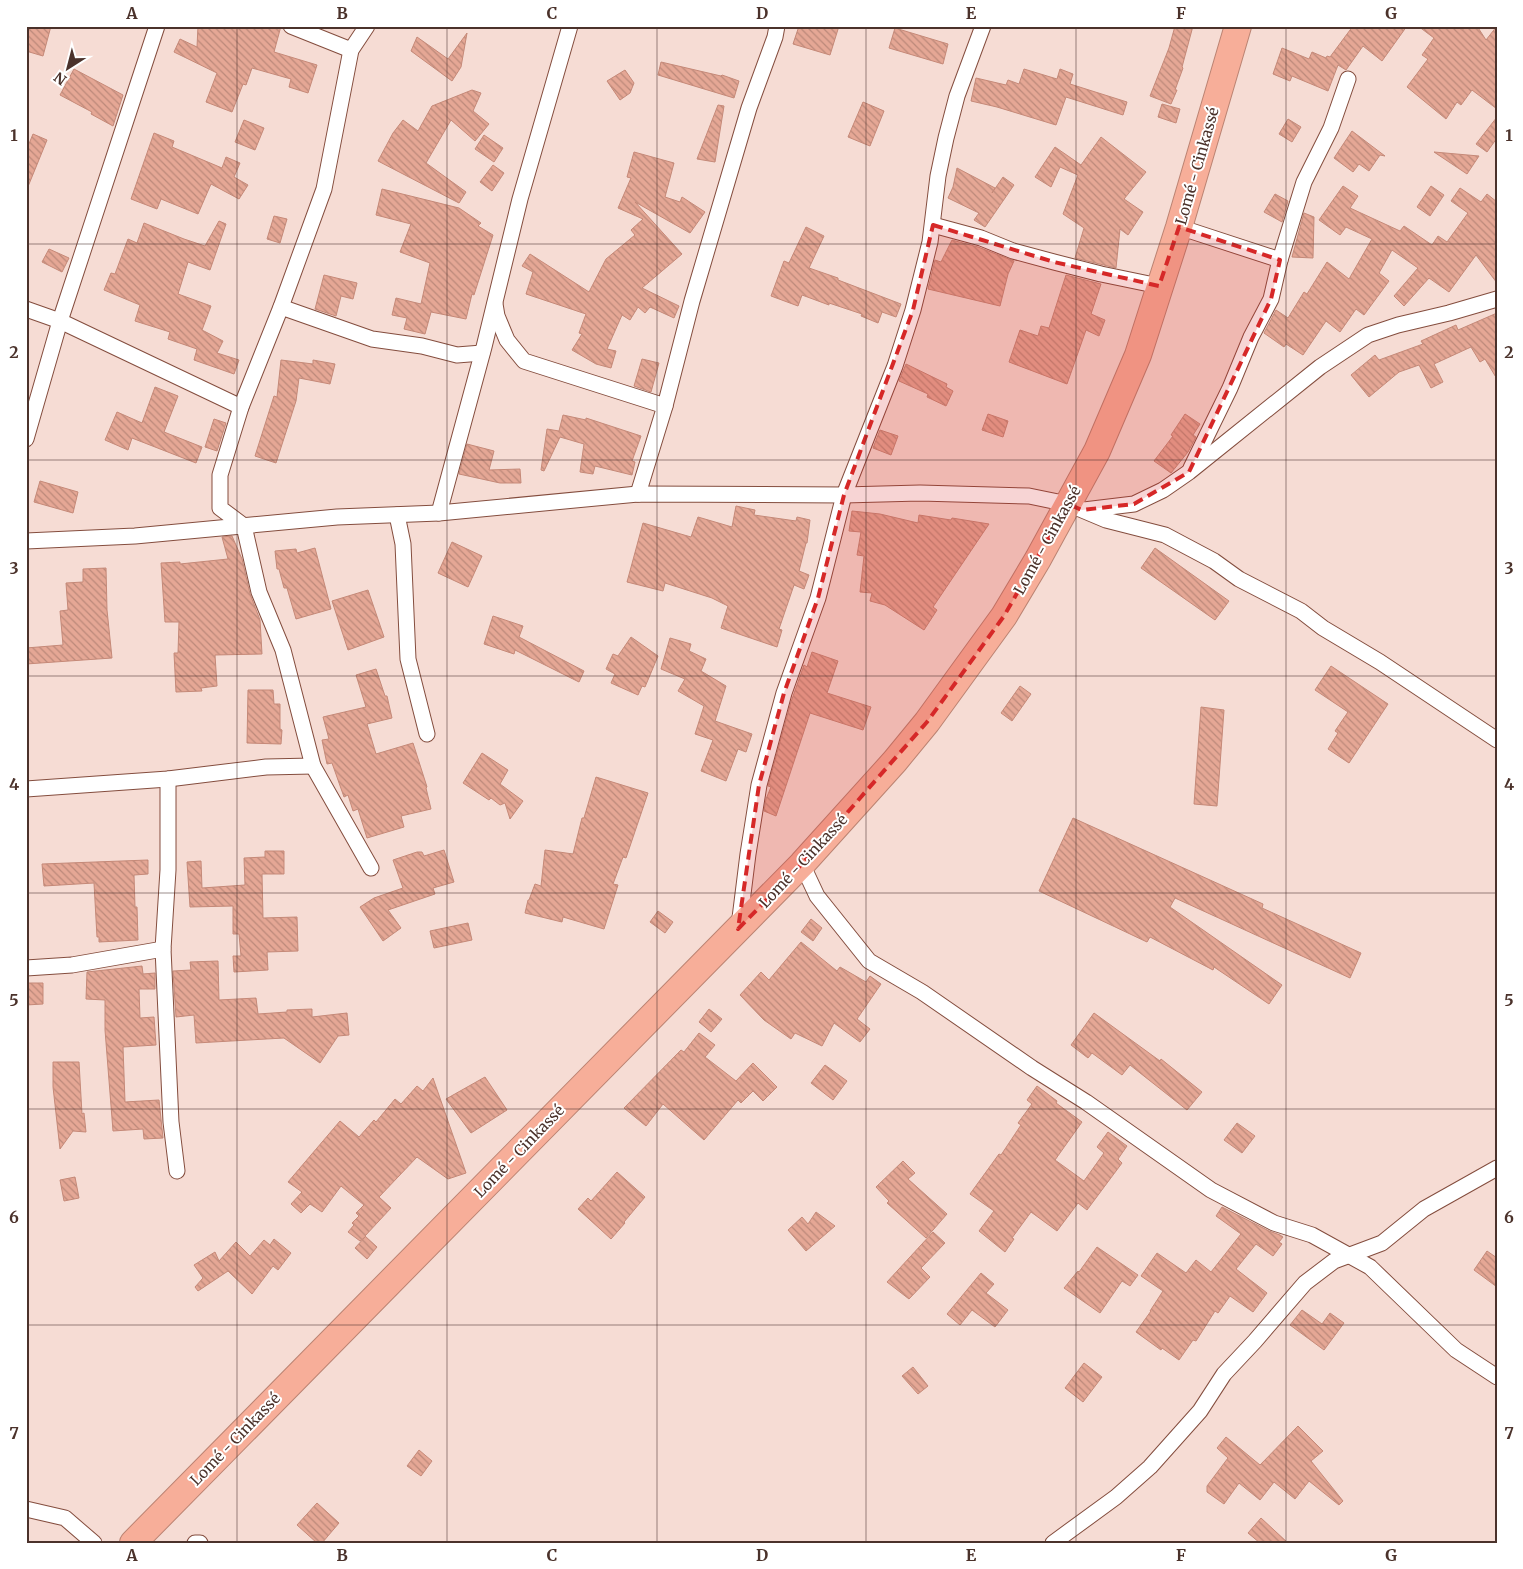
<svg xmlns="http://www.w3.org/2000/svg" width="1523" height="1569" viewBox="0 0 1523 1569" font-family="Merriweather,serif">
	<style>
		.building { fill: url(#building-back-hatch); stroke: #c58978 }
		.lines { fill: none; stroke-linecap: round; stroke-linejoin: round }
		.street-casing { stroke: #844d3e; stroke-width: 17 }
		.highway-casing { stroke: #bb8372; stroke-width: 28 }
		.street { stroke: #fff; stroke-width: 15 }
		.highway { stroke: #f7ae99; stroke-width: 26 }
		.marked { fill: #d62828; fill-opacity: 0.2; stroke: #d62828; stroke-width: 4; stroke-dasharray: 10 6; stroke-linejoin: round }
		.grid { fill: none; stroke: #4b322b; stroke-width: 1; stroke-opacity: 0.55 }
		.labels { text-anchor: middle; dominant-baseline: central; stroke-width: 4; stroke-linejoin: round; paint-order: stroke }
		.street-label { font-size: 15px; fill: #4b322b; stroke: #fff }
		.neatline { fill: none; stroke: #4b322b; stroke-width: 2 }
		.grid-label { font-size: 16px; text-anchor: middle; font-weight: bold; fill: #4b322b }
	</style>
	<defs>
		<pattern id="building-back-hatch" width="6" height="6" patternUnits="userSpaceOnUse" patternTransform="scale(1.25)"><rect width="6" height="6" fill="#e5a795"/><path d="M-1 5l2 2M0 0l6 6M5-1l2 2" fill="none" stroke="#bc897a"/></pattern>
	</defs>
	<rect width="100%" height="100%" fill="#f6dcd4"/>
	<g class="building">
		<polygon points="26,26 51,26 43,56 26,51"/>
		<polygon points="198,26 281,26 274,52 317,65 308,93 289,87 291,79 252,68 246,85 243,84 232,112 206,102 217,73 174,52 180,39 197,47"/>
		<polygon points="799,26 839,26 830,55 793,44"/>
		<polygon points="1175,26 1193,26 1182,67 1183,68 1175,90 1177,90 1171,104 1150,96 1169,48"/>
		<polygon points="1353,26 1407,26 1382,61 1363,46 1346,70 1338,65 1328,91 1292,76 1290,81 1273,74 1282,48 1309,59 1312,52 1326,58 1327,56 1330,57"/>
		<polygon points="1418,26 1456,26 1462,30 1468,26 1477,26 1486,40 1497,26 1497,109 1472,90 1461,105 1457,102 1446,119 1407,87 1428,59 1422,55 1434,38"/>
		<polygon points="895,28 948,44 943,64 889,48"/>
		<polygon points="467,33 461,67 452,81 411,51 417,37 448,59"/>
		<polygon points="661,62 721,76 722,75 739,81 734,98 658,75"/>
		<polygon points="74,69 123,95 113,126 91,114 92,112 60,95"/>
		<polygon points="1024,69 1057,79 1060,69 1073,74 1070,84 1127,102 1123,115 1066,97 1056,125 997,107 971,101 976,78 1006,85 1008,80 1019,84"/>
		<polygon points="625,70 634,83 630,93 620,100 607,81"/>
		<polygon points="472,90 481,93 473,111 489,124 475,141 451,120 426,163 466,192 459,203 378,161 393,133 403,120 418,131 432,106"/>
		<polygon points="863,102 884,111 870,146 848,137"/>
		<polygon points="1162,104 1180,109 1176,123 1158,117"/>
		<polygon points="718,105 724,106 715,162 697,159"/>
		<polygon points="1497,117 1497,138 1487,152 1476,144"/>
		<polygon points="1288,119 1301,127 1292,142 1279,134"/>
		<polygon points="244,120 264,128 255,150 235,142"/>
		<polygon points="1352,131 1385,156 1380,155 1369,171 1359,164 1353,172 1334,158"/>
		<polygon points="154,133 174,141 172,147 222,168 226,157 240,163 234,177 248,185 239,199 211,184 198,214 161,199 157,209 131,199"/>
		<polygon points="33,134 47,140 27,189 26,151"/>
		<polygon points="484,135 503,148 494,162 475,149"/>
		<polygon points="1101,137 1146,172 1124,199 1143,212 1128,235 1120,229 1116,268 1075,258 1084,228 1063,214 1078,175 1060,167 1051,187 1035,177 1055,147 1081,165"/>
		<polygon points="634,152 674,163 665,197 680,202 682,197 705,212 690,233 635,202 682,254 642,288 679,306 674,318 650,307 645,313 638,307 630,320 622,315 607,349 616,351 611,368 596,364 572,350 582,334 579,333 586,314 526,294 533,272 522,266 530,254 589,292 606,259 635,235 631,230 643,219 618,208 631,178 627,177"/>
		<polygon points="1434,152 1479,156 1467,174"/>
		<polygon points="493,165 504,173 492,191 480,182"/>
		<polygon points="957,168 995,188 992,193 1003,177 1014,185 985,227 974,220 979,213 948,198 953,187"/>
		<polygon points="1343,186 1358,196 1350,208 1400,231 1404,226 1432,245 1438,236 1447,242 1468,213 1451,201 1460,188 1481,202 1487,194 1497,202 1497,283 1476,255 1449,292 1429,278 1404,306 1394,296 1418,268 1392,250 1379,273 1389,281 1364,315 1356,309 1340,332 1326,321 1303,355 1286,344 1284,347 1264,333 1276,310 1288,318 1304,292 1307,294 1327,262 1349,279 1372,239 1346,227 1340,235 1319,220"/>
		<polygon points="1431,186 1444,195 1430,216 1417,207"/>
		<polygon points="382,189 459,208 481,223 478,226 493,235 474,295 472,294 466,319 431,312 425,334 404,329 407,318 392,315 396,298 421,304 430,263 400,252 411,224 376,215"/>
		<polygon points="1275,194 1288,201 1282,222 1264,212"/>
		<polygon points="1304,213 1314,217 1313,258 1292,257"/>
		<polygon points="274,216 287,219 280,243 267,239"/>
		<polygon points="219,221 226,224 210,270 188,262 178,294 211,306 202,330 223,341 217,353 239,360 234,374 194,360 197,349 168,339 170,332 135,321 140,305 104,290 111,273 115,274 128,239 137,243 144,223 184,239 205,246"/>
		<polygon points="806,227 824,236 809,268 838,278 838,280 901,304 896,317 882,312 878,323 861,316 862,314 829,303 829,305 802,295 798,306 771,296 784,261 789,263"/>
		<polygon points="952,240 978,247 1014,261 1008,274 1000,306 928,289 935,260 941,262"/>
		<polygon points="49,249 69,258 62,272 42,262"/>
		<polygon points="324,275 357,283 353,299 341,296 336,316 315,309"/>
		<polygon points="1066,275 1101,284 1091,314 1105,320 1099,336 1086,330 1067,384 1009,362 1020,330 1038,336 1041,326 1049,328"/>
		<polygon points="1497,313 1497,379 1485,359 1480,362 1471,347 1434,364 1443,382 1431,388 1419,365 1399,372 1369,397 1351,375 1375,355 1379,360 1423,344 1421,341 1456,325 1458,330"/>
		<polygon points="642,359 659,363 651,392 634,386"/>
		<polygon points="281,360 313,364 313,360 335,364 330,384 299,378 296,401 276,463 255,456 274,396 277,397"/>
		<polygon points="906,364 947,384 946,387 953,391 946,406 927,397 928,394 899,381"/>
		<polygon points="155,387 178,396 164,432 202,447 196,463 132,438 128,450 105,440 117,412 142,423"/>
		<polygon points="988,414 1008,421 1003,437 982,430"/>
		<polygon points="1185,414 1200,424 1193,435 1196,437 1188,452 1171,473 1154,461 1173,436 1171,435"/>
		<polygon points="563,415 586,420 586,418 641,436 632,461 635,462 632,475 595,466 593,474 580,472 584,444 560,437 544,471 541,470 547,429 559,431"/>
		<polygon points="214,419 226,423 217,451 205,447"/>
		<polygon points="880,430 898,436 891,455 873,448"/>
		<polygon points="467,444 494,451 489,470 520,469 521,483 500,483 459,474"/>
		<polygon points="40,481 78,492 73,513 34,502"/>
		<polygon points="736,506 755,510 754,515 796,521 797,517 810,520 807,543 806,543 799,571 809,575 804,589 794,585 779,629 782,630 777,647 721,628 728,606 712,598 665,583 663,591 627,582 643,523 691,537 698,517 732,527"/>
		<polygon points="852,511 880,514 918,523 919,515 951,520 952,518 989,524 933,607 937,610 924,630 885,605 870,601 872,593 860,592 864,556 857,555 861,532 849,531"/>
		<polygon points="232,536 242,559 250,594 260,620 262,654 215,655 217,686 201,688 202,691 176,692 174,653 178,653 179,622 165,622 161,563 180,562 180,564 228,559 222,537"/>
		<polygon points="452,542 482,556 468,587 438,573"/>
		<polygon points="315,548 331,609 296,619 287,588 284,588 279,569 277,569 275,551 296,549 297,553"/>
		<polygon points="1155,548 1229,601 1215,620 1141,568"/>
		<polygon points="106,568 107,610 112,658 26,664 26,648 63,645 60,611 68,610 66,583 83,582 83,569"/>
		<polygon points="368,590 384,637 348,650 332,601"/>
		<polygon points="493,616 523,626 519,637 584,671 579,682 515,650 514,654 484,644"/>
		<polygon points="631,637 658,656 645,687 642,686 638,695 611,683 615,674 606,669 613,654 618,656"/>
		<polygon points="670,638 691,644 689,651 706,659 701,671 726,686 715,721 752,734 746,752 738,749 726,781 701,771 713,740 695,734 704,706 678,691 685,679 661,669"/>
		<polygon points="812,652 838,661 827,693 871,707 863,730 810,713 776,816 764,811 766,799 771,787 768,786 791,702 804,665 807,667"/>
		<polygon points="1331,666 1388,704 1349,763 1328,749 1338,733 1335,731 1348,712 1315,690"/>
		<polygon points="376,669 385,696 387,696 392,718 367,724 376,754 413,743 427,787 426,788 431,809 401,816 404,827 367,838 358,809 353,811 348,795 344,797 332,763 327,764 322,740 329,739 323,717 366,707 356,675"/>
		<polygon points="1020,686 1031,694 1012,721 1001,713"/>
		<polygon points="248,690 273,690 274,704 280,704 280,729 282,730 281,744 247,743"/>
		<polygon points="1201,707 1224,710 1217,806 1194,804"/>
		<polygon points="482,753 508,770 500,784 523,801 510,819 505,803 500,805 491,798 489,800 463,783"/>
		<polygon points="596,777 648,793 626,858 623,857 613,884 618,885 604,929 563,917 562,922 525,913 528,900 529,900 535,884 541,886 545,850 573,854 582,818 584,818"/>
		<polygon points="1073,818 1263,904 1262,908 1361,953 1350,978 1175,898 1170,907 1282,985 1269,1004 1214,967 1213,970 1150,937 1147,942 1039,891"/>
		<polygon points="444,850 454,882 433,888 435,894 388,910 401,928 383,941 360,907 374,898 403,888 393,860 417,852 422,852 424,856"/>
		<polygon points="265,851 284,851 284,874 262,874 263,918 297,917 298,951 267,952 268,970 234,972 233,956 241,956 239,934 233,934 233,906 190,907 187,862 201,861 202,888 245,885 244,858 265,857"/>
		<polygon points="148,860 148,874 134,875 135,907 137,907 138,940 99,942 99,937 97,937 94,883 44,886 42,864"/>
		<polygon points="658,911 673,922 665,933 650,922"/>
		<polygon points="811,919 822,928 813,941 801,932"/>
		<polygon points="468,923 472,940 434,948 430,931"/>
		<polygon points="801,942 837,971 840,967 866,982 870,976 881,984 857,1019 870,1029 860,1042 834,1023 822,1046 795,1033 791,1039 764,1020 740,995 761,972 769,980"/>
		<polygon points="218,961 219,1000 256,998 258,1014 287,1012 287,1010 312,1009 312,1017 347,1013 349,1035 338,1036 320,1063 284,1038 196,1043 194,1015 176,1017 173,971 191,970 190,962"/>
		<polygon points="142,966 143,974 155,973 155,989 139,989 140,1018 154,1017 156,1045 123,1047 125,1102 159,1100 163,1138 144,1139 143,1129 113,1131 105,1030 105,1000 86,999 87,972"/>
		<polygon points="26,983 43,983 43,1004 26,1005"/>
		<polygon points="709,1009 722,1019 711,1032 699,1022"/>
		<polygon points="1094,1013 1160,1061 1161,1059 1202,1092 1187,1110 1130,1065 1122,1075 1092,1053 1088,1058 1071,1045"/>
		<polygon points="699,1033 715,1045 705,1057 736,1081 753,1063 777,1087 763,1101 753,1091 741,1103 738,1100 704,1140 663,1104 646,1126 624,1108 681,1050 684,1052"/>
		<polygon points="53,1062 79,1062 82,1114 84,1113 86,1132 73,1131 60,1149 53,1087"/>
		<polygon points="825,1065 847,1081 833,1100 811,1083"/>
		<polygon points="485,1077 507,1110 471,1133 446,1099"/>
		<polygon points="433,1078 466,1173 448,1179 417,1157 379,1197 391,1208 365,1236 377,1247 367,1259 355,1248 365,1237 360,1241 348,1232 354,1225 352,1223 359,1216 356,1213 364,1205 341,1186 322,1212 310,1204 301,1213 291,1204 302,1192 288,1182 340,1121 359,1137 374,1120 376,1122 395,1099 401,1104 417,1086 423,1091"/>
		<polygon points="1037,1086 1057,1101 1056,1103 1082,1122 1055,1160 1084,1181 1104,1153 1097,1147 1108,1132 1127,1146 1118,1159 1122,1163 1087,1210 1078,1203 1057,1231 1031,1212 1012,1238 1014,1239 1005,1252 979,1231 994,1211 970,1194 999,1154 1001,1155 1021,1125 1018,1123 1032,1104 1027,1100"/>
		<polygon points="1237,1123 1255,1136 1242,1153 1224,1140"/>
		<polygon points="903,1161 915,1173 908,1179 947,1214 926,1238 887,1203 889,1201 876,1187"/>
		<polygon points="617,1172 645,1197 624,1222 625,1223 611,1239 578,1209 588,1198 591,1201"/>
		<polygon points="75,1177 79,1198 64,1201 60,1180"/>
		<polygon points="1222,1207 1269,1231 1280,1235 1283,1237 1279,1242 1282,1244 1273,1256 1256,1244 1236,1269 1267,1293 1253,1312 1230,1296 1218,1313 1215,1311 1196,1341 1193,1340 1179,1360 1162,1348 1161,1350 1136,1332 1151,1311 1150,1311 1163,1291 1141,1276 1157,1253 1186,1273 1196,1260 1211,1272 1241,1234 1216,1216"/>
		<polygon points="816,1212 835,1226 806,1251 788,1230 802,1217 808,1224"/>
		<polygon points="933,1232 945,1243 921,1268 930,1277 909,1299 887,1282"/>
		<polygon points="274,1239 291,1253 278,1270 273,1266 252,1294 228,1271 198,1291 195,1287 203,1278 194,1265 215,1252 219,1261 236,1242 250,1256 264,1240 270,1245"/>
		<polygon points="1097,1247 1138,1275 1130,1286 1122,1281 1100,1313 1064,1288 1078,1271 1079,1272"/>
		<polygon points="1487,1251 1497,1258 1497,1287 1474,1270"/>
		<polygon points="981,1273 994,1284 986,1293 1008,1310 995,1327 972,1310 960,1325 947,1314"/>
		<polygon points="1302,1310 1322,1324 1330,1313 1344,1323 1324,1350 1290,1325"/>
		<polygon points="1084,1363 1102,1377 1083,1402 1065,1388"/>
		<polygon points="913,1367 928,1386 918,1394 902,1376"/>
		<polygon points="1298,1426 1323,1451 1311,1461 1343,1501 1339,1505 1309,1481 1295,1499 1274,1482 1260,1500 1239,1483 1224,1504 1207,1492 1207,1486 1228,1458 1217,1448 1226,1437 1260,1465"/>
		<polygon points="419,1450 432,1461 421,1476 407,1466"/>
		<polygon points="317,1503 339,1523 322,1543 317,1543 297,1525"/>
		<polygon points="1261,1518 1288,1543 1260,1543 1248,1533"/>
	</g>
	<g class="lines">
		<g class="street-casing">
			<g id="street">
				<polyline points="291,26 351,50"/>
				<polyline points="933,225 981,238 1013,251 1054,262 1101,274 1159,286"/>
				<polyline points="1179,227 1280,260"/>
				<polyline points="495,304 497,316 507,340 524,361 665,406"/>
				<polyline points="281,307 372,339 422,346 457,355 482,353"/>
				<polyline points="26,309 60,321 241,407"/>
				<polyline points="26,439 60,321 157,26"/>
				<polyline points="1191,468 1230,388 1251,337 1271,299 1280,260 1304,182 1331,128 1348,79"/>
				<polyline points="638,494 665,406 692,301 749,108 775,37 777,26"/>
				<polyline points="1084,510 1134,504 1163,490 1189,472 1320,367 1368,335 1398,325 1449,313 1497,299"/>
				<polyline points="439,513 484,347 520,199 570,26"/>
				<polyline points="397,515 403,544 408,659 427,734"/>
				<polyline points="26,541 135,536 337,517 439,513 638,494 844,495 920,493 1029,496 1068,504 1106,520 1165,535 1214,561 1239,579 1301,611 1323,628 1380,662 1497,740"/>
				<polyline points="313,766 371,868"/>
				<polyline points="168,779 168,870 163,949 171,1122 177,1171"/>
				<polyline points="26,789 168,779 266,767 313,766 283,650 259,592 244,526 220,508 220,475 241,407 281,307 324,189 351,50 367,26"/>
				<polyline points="802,864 817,896 869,961 922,992 1032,1068 1086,1102 1211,1190 1274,1223 1312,1235 1370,1267 1456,1350 1497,1377"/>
				<polyline points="739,926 748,854 759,785 784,693 818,598 844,495 895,366 913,310 930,242 938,176 946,138 957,96 983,26"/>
				<polyline points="26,968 72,965 163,949"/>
				<polyline points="26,1509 65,1518 94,1543"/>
				<polyline points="195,1543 200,1543"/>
				<polyline points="1053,1543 1116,1497 1150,1467 1200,1411 1224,1374 1255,1341 1305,1283 1334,1261 1382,1243 1424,1209 1497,1168"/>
			</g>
		</g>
		<g class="highway-casing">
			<polyline id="highway" points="133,1543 802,864 895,761 927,722 1004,616 1038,559 1097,451 1138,355 1179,227 1238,26"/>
		</g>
		<use href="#street" class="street"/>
		<use href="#highway" class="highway"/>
	</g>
	<path class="marked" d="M933,225L1054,262L1159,286L1179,227L1280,260L1271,299L1189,472L1134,504L1082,510L1068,504L1004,616L927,722L802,864L738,929L759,785L784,693L818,598L844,495L913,310Z"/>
	<path class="grid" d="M237,26V1543M447,26V1543M657,26V1543M866,26V1543M1076,26V1543M1286,26V1543M26,244H1497M26,460H1497M26,676H1497M26,893H1497M26,1109H1497M26,1325H1497"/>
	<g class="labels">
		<g class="street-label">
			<text transform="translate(1197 166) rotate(-74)">Lomé - Cinkassé</text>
			<text transform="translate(1047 540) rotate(-61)">Lomé - Cinkassé</text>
			<text transform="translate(803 861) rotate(-47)">Lomé - Cinkassé</text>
			<text transform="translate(519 1151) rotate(-46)">Lomé - Cinkassé</text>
			<text transform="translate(235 1439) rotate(-46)">Lomé - Cinkassé</text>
		</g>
	</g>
	<rect width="1523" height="1569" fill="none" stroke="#ffffff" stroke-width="55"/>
	<g transform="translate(68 68) rotate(216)" stroke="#ffffff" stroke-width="4" paint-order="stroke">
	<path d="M0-4L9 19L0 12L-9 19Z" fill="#4b322b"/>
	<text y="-8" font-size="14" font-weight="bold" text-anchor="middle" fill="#4b322b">N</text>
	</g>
	<rect x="28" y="28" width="1468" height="1514" class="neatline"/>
	<g class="grid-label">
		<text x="132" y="19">A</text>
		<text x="342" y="19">B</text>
		<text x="552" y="19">C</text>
		<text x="762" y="19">D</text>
		<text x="971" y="19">E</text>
		<text x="1181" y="19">F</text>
		<text x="1391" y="19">G</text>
		<text x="14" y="141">1</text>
		<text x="1509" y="141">1</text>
		<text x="14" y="358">2</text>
		<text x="1509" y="358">2</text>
		<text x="14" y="574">3</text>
		<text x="1509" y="574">3</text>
		<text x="14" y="790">4</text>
		<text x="1509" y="790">4</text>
		<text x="14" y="1006">5</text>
		<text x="1509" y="1006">5</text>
		<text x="14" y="1223">6</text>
		<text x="1509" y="1223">6</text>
		<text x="14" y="1439">7</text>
		<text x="1509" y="1439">7</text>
		<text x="132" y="1561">A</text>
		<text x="342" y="1561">B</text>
		<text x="552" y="1561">C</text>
		<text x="762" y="1561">D</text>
		<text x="971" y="1561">E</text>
		<text x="1181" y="1561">F</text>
		<text x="1391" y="1561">G</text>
	</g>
</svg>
